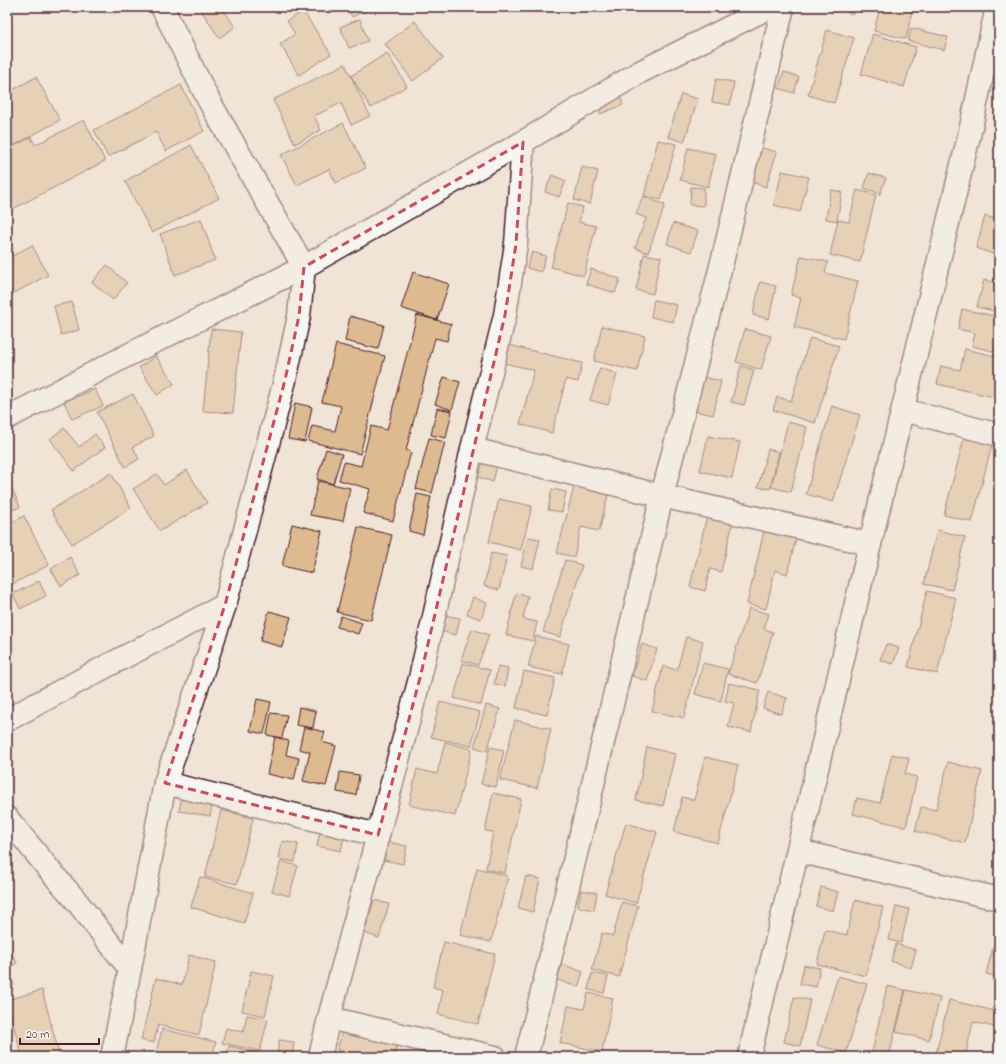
<svg xmlns="http://www.w3.org/2000/svg" width="1006" height="1064" viewBox="0 0 1006 1064" font-family="'Indie Flower',sans-serif">
	<style>
		.building { fill: #deba90; stroke: #4a1f2b }
		.lines { fill: none; stroke-linecap: round; stroke-linejoin: round }
		.street-casing { stroke: #4a1f2b; stroke-width: 25 }
		.street { stroke: #f6f6f2; stroke-width: 22 }
		.marked { fill: none; stroke: #d1495b; stroke-width: 3; stroke-dasharray: 8 5; stroke-linejoin: round }
	</style>
	<rect width="100%" height="100%" fill="#efe4d5"/>
	<filter id="ink" filterUnits="userSpaceOnUse"><feTurbulence type="fractalNoise" baseFrequency=".025" numOctaves="2"/><feDisplacementMap in="SourceGraphic" scale="8" xChannelSelector="R" yChannelSelector="G"/><feConvolveMatrix kernelMatrix="1 2 1 2 8 2 1 2 1" color-interpolation-filters="sRGB"/></filter>
	<g filter="url(#ink)">
		<g class="building">
			<polygon points="199,7 222,7 235,27 219,38"/>
			<polygon points="347,7 373,7 352,17"/>
			<polygon points="827,7 855,7 853,14"/>
			<polygon points="880,7 913,7 906,39 874,31"/>
			<polygon points="303,11 331,54 299,75 280,44 295,34 287,21"/>
			<polygon points="360,19 368,41 349,48 340,27"/>
			<polygon points="415,21 443,58 413,81 385,44"/>
			<polygon points="911,28 948,37 944,50 908,41"/>
			<polygon points="827,30 854,38 834,103 808,95"/>
			<polygon points="873,34 916,47 904,87 861,74"/>
			<polygon points="387,53 407,86 371,108 351,76"/>
			<polygon points="345,64 370,116 351,125 341,103 314,116 321,130 295,144 273,100"/>
			<polygon points="784,72 799,77 794,93 778,88"/>
			<polygon points="36,77 60,120 13,146 7,136 7,93"/>
			<polygon points="716,79 734,82 730,105 712,102"/>
			<polygon points="616,84 623,105 600,114 592,93"/>
			<polygon points="181,85 204,131 166,151 156,132 108,157 94,130"/>
			<polygon points="681,94 698,99 684,142 668,137"/>
			<polygon points="84,120 105,161 7,212 7,143 10,148 31,137 35,145"/>
			<polygon points="343,123 366,168 336,183 329,169 297,185 281,155"/>
			<polygon points="658,140 676,144 661,200 644,196"/>
			<polygon points="191,145 219,198 152,233 125,181"/>
			<polygon points="688,148 716,154 708,187 680,180"/>
			<polygon points="762,148 777,152 766,187 752,182"/>
			<polygon points="582,167 598,171 590,204 574,200"/>
			<polygon points="782,171 809,177 800,212 774,205"/>
			<polygon points="869,173 886,178 880,194 864,188"/>
			<polygon points="552,175 566,181 559,197 545,192"/>
			<polygon points="691,187 704,188 704,206 690,205"/>
			<polygon points="831,190 842,192 837,221 826,219"/>
			<polygon points="857,190 876,195 860,262 830,255 838,220 849,222"/>
			<polygon points="643,196 665,205 648,253 635,248 646,218 636,214"/>
			<polygon points="568,203 583,207 579,222 596,226 584,276 551,267"/>
			<polygon points="985,216 999,220 999,233 993,254 976,248"/>
			<polygon points="201,219 215,260 175,275 160,234"/>
			<polygon points="673,223 698,231 691,252 667,244"/>
			<polygon points="32,245 48,275 7,297 7,259"/>
			<polygon points="532,252 546,256 541,272 527,268"/>
			<polygon points="644,254 661,257 653,294 636,290"/>
			<polygon points="801,256 828,262 825,273 858,281 844,339 794,327 801,298 791,295"/>
			<polygon points="107,265 127,283 113,300 92,282"/>
			<polygon points="591,269 620,279 615,293 586,284"/>
			<polygon points="413,272 449,284 437,320 401,308"/>
			<polygon points="984,280 999,283 999,312 977,307"/>
			<polygon points="760,282 776,286 769,319 753,315"/>
			<polygon points="654,300 677,305 673,322 651,317"/>
			<polygon points="72,302 79,330 61,335 54,306"/>
			<polygon points="962,309 999,317 999,344 997,352 972,346 975,333 958,329"/>
			<polygon points="417,315 451,324 447,341 435,338 406,450 411,452 393,521 363,513 370,489 339,480 344,462 361,466 371,426 387,430"/>
			<polygon points="350,316 384,325 378,349 345,341"/>
			<polygon points="602,326 645,336 637,371 594,361"/>
			<polygon points="211,329 241,332 233,413 203,411"/>
			<polygon points="745,329 771,336 761,370 736,362"/>
			<polygon points="810,338 839,346 815,423 773,410 777,397 791,401"/>
			<polygon points="336,344 385,356 360,454 308,441 312,426 335,431 341,406 322,402"/>
			<polygon points="509,345 582,363 578,382 566,379 552,433 520,424 534,370 504,363"/>
			<polygon points="965,349 999,357 999,398 937,384 941,366 960,370"/>
			<polygon points="156,356 174,384 157,395 139,367"/>
			<polygon points="741,366 754,370 744,405 731,402"/>
			<polygon points="600,368 617,374 608,405 590,400"/>
			<polygon points="444,377 460,382 452,410 435,404"/>
			<polygon points="702,377 721,381 713,415 695,411"/>
			<polygon points="95,389 103,406 72,419 64,402"/>
			<polygon points="133,394 154,436 133,447 139,459 125,467 97,412"/>
			<polygon points="295,403 312,407 305,442 288,439"/>
			<polygon points="832,406 860,415 833,502 806,494"/>
			<polygon points="437,408 452,411 446,438 431,435"/>
			<polygon points="788,422 807,427 791,492 771,487"/>
			<polygon points="64,428 79,447 95,434 105,447 74,471 50,439"/>
			<polygon points="708,436 740,442 732,478 700,471"/>
			<polygon points="429,438 445,442 432,493 416,489"/>
			<polygon points="964,438 992,445 972,522 944,515"/>
			<polygon points="326,449 342,454 333,484 317,479"/>
			<polygon points="768,449 779,452 770,489 758,487"/>
			<polygon points="483,461 497,465 493,482 478,477"/>
			<polygon points="187,470 207,503 160,531 133,489 157,474 164,485"/>
			<polygon points="111,473 131,508 72,544 51,510"/>
			<polygon points="318,481 350,488 343,521 310,515"/>
			<polygon points="575,483 609,491 599,531 581,527 574,557 557,553"/>
			<polygon points="12,488 20,507 7,512 7,491"/>
			<polygon points="552,489 566,492 562,512 548,510"/>
			<polygon points="417,494 431,497 423,535 409,531"/>
			<polygon points="499,499 532,506 521,550 489,542"/>
			<polygon points="24,516 49,565 7,587 7,547 9,546 7,542 7,525"/>
			<polygon points="707,516 733,522 721,572 710,569 705,591 690,587"/>
			<polygon points="292,524 322,531 312,573 282,566"/>
			<polygon points="358,527 392,535 371,620 337,612"/>
			<polygon points="937,530 965,537 952,590 924,584"/>
			<polygon points="764,531 796,539 787,574 775,570 766,609 747,604"/>
			<polygon points="528,537 540,539 533,569 521,566"/>
			<polygon points="491,553 507,556 499,590 484,586"/>
			<polygon points="70,557 80,575 61,586 51,569"/>
			<polygon points="565,560 582,565 560,637 543,632"/>
			<polygon points="39,581 46,596 20,609 13,594"/>
			<polygon points="999,582 999,608 993,606"/>
			<polygon points="927,591 956,598 937,674 908,667"/>
			<polygon points="516,594 528,596 523,619 537,622 533,641 506,635"/>
			<polygon points="473,597 487,603 481,619 467,614"/>
			<polygon points="749,608 769,614 764,629 773,632 757,683 728,674"/>
			<polygon points="269,611 291,617 282,647 260,641"/>
			<polygon points="444,615 460,618 456,635 440,631"/>
			<polygon points="341,616 362,623 358,634 337,627"/>
			<polygon points="472,629 489,635 478,665 461,660"/>
			<polygon points="536,636 569,644 562,674 528,667"/>
			<polygon points="686,637 703,641 684,718 652,711 663,666 677,670"/>
			<polygon points="642,644 657,649 647,681 632,676"/>
			<polygon points="886,644 899,648 893,664 880,660"/>
			<polygon points="463,663 490,670 481,705 454,698"/>
			<polygon points="703,663 728,669 721,701 695,694"/>
			<polygon points="498,666 508,668 505,686 494,684"/>
			<polygon points="524,671 555,678 547,715 516,708"/>
			<polygon points="729,683 760,690 751,732 728,727 734,703 725,701"/>
			<polygon points="768,692 787,698 781,714 763,708"/>
			<polygon points="257,699 271,702 264,734 250,731"/>
			<polygon points="440,702 480,712 471,746 431,737"/>
			<polygon points="486,705 500,709 487,751 474,747"/>
			<polygon points="299,707 316,711 313,728 296,725"/>
			<polygon points="271,713 287,715 282,738 267,735"/>
			<polygon points="515,720 551,729 537,788 500,780"/>
			<polygon points="304,727 325,732 322,742 336,746 326,786 303,781 310,752 299,749"/>
			<polygon points="275,737 289,741 286,755 299,758 294,780 267,774"/>
			<polygon points="445,742 472,749 455,816 409,805 417,769 437,774"/>
			<polygon points="490,747 504,750 496,787 481,784"/>
			<polygon points="647,747 675,754 663,806 636,800"/>
			<polygon points="892,754 909,758 905,774 917,777 906,827 853,814 857,798 880,803"/>
			<polygon points="705,757 738,765 718,843 674,832 682,797 694,800"/>
			<polygon points="948,762 982,771 965,843 915,831 921,807 936,810"/>
			<polygon points="340,772 359,775 356,795 337,792"/>
			<polygon points="183,790 214,796 210,816 179,811"/>
			<polygon points="493,793 521,799 505,873 486,869 493,832 485,831"/>
			<polygon points="221,810 253,818 237,884 205,877"/>
			<polygon points="626,823 657,832 636,903 605,894"/>
			<polygon points="321,826 345,831 341,851 317,846"/>
			<polygon points="282,841 298,844 295,862 279,859"/>
			<polygon points="388,842 407,846 403,864 384,860"/>
			<polygon points="281,861 298,866 289,896 272,891"/>
			<polygon points="477,868 508,876 491,942 460,935"/>
			<polygon points="526,876 540,879 533,912 518,908"/>
			<polygon points="200,877 253,893 244,923 191,907"/>
			<polygon points="821,887 838,892 833,911 816,906"/>
			<polygon points="581,890 597,893 594,910 578,907"/>
			<polygon points="374,900 389,904 379,938 364,933"/>
			<polygon points="855,900 883,907 866,976 817,964 825,930 847,935"/>
			<polygon points="622,902 638,906 619,977 592,970 602,933 613,936"/>
			<polygon points="896,906 909,909 901,943 889,940"/>
			<polygon points="997,932 999,932 999,977 986,974"/>
			<polygon points="444,942 495,954 478,1024 438,1014 443,990 433,987"/>
			<polygon points="7,944 17,963 7,968"/>
			<polygon points="896,944 916,950 911,968 891,961"/>
			<polygon points="189,955 216,962 199,1035 158,1025 154,1043 141,1040 156,978 182,985"/>
			<polygon points="562,964 583,972 578,987 557,980"/>
			<polygon points="804,965 820,968 816,987 800,984"/>
			<polygon points="251,971 274,976 265,1016 242,1011"/>
			<polygon points="7,972 14,985 7,988"/>
			<polygon points="592,973 608,976 604,993 588,990"/>
			<polygon points="838,976 867,984 846,1053 817,1045"/>
			<polygon points="887,986 905,990 889,1057 871,1057"/>
			<polygon points="42,990 60,1057 22,1057 7,1000"/>
			<polygon points="906,990 940,998 929,1040 896,1032"/>
			<polygon points="588,993 613,998 602,1052 560,1043 568,1006 584,1009"/>
			<polygon points="794,997 810,1000 800,1046 784,1042"/>
			<polygon points="949,1000 999,1012 999,1028 973,1022 965,1057 935,1057"/>
			<polygon points="247,1015 268,1019 260,1051 222,1043 226,1028 243,1032"/>
			<polygon points="162,1029 216,1042 212,1057 197,1053 196,1057 155,1057"/>
			<polygon points="342,1032 397,1045 394,1057 367,1057 337,1050"/>
			<polygon points="279,1040 294,1042 292,1057 277,1057"/>
			<polygon points="229,1046 258,1053 257,1057 226,1057"/>
			<polygon points="424,1052 446,1057 423,1057"/>
		</g>
		<g class="lines">
			<g class="street-casing">
				<g id="street">
					<polyline points="903,410 999,435"/>
					<polyline points="7,418 130,354 304,267 523,142 640,72 770,7"/>
					<polyline points="472,449 662,496 870,544"/>
					<polyline points="7,720 105,667 225,605"/>
					<polyline points="165,783 378,835"/>
					<polyline points="7,818 52,873 74,898 130,969"/>
					<polyline points="798,851 999,899"/>
					<polyline points="329,1018 495,1057"/>
					<polyline points="112,1057 130,969 165,783 225,605 285,380 299,316 304,267 208,99 162,7"/>
					<polyline points="320,1057 329,1018 420,678 472,449 505,315 516,244 523,142"/>
					<polyline points="526,1057 589,801 662,496 723,258 783,7"/>
					<polyline points="749,1057 870,544 969,136 997,7"/>
				</g>
			</g>
			<use href="#street" class="street"/>
		</g>
	</g>
	<path d="M0 0H1006V1064H0ZM523,142L516,244L505,315L420,678L378,835L165,783L225,605L285,380L299,316L304,267Z" fill="#efe4d5" fill-opacity=".55" fill-rule="evenodd"/>
	<path class="marked" d="M523,142L516,244L505,315L420,678L378,835L165,783L225,605L285,380L299,316L304,267Z"/>
	<rect width="1006" height="1064" fill="none" stroke="#f6f6f2" stroke-width="24"/>
	<rect x="12" y="12" width="982" height="1040" fill="none" stroke="#4a1f2b" stroke-width="1.5" filter="url(#ink)"/>
	<path d="M20 1038v6h79v-6" fill="none" stroke="#4a1f2b" stroke-width="2"/>
	<text x="26" y="1038" font-size="12" fill="#4a1f2b" stroke="#f6f6f2" stroke-width="3" paint-order="stroke">20 m</text>
</svg>
